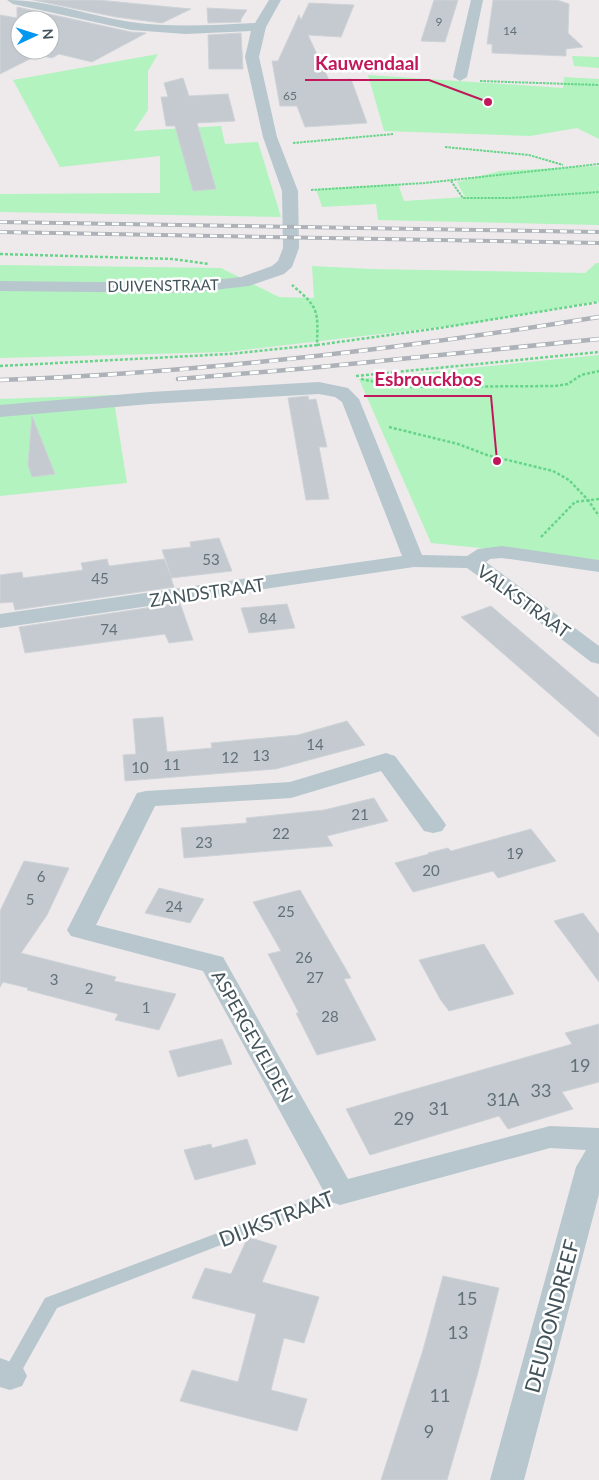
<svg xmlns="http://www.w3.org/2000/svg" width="599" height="1480" viewBox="0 0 599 1480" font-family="Lato,sans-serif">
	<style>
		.green { fill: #b2f3bf }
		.building { fill: #c4cacf; stroke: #ced3d8; fill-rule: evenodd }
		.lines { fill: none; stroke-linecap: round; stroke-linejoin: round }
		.path-far1 { stroke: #66d589; stroke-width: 2; stroke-dasharray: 2.5 1; stroke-linecap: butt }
		.path { stroke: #66d589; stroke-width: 2.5; stroke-dasharray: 3 2; stroke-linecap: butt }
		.service { fill: #b7c7cd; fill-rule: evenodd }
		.minor { fill: #b7c7cd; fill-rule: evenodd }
		.rail-far1-casing { stroke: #acb2b7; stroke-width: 4 }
		.rail-casing { stroke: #acb2b7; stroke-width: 4.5 }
		.rail-far1 { stroke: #fff; stroke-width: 2.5; stroke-dasharray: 7; stroke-linecap: butt }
		.rail { stroke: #fff; stroke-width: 3; stroke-dasharray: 9; stroke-linecap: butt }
		.labels { text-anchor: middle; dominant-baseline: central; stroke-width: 5; stroke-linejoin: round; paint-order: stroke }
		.far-number-label { font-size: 12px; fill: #627177 }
		.far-street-label { font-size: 15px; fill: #42535a; stroke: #fff }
		.number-label { font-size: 15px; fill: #627177 }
		.street-label { font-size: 18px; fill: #42535a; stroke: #fff }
		.near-number-label { font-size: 18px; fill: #627177 }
		.near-street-label { font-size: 21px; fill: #42535a; stroke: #fff }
		.leader { fill: none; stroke: #c2185b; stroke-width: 2 }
		.callout-dot { fill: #c2185b; stroke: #fff; stroke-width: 2 }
		.callout-label { font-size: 19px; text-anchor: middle; font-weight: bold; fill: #c2185b; stroke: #fff; stroke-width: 5; stroke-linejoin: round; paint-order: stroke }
	</style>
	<rect width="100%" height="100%" fill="#eeeaeb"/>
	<g class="green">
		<polygon points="158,54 148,71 148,110 134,131 221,126 225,144 258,142 281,217 0,212 0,194 160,193 160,156 60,167 13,80"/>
		<polygon points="572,56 599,57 599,68 574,66"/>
		<polygon points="368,75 563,88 564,77 599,79 599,139 577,128 530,136 384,131"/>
		<polygon points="599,166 599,225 378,220 376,204 322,207 316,189 398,184 404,201 465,197 457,182 500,171"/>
		<polygon points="596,263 599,263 599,301 466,324 227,352 0,358 0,265 221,268 279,297 314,298 312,266 372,269 585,273"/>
		<polygon points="599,355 599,560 431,543 359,379"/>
		<polygon points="113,395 127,483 0,496 0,399"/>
	</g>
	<g class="building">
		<polygon points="33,0 98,0 191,9 162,23 116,17"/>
		<polygon points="434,0 458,0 445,42 421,41"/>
		<polygon points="493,0 557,0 569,4 568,33 583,47 566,49 566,56 492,53 492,44 487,44"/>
		<polygon points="309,3 354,5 341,37 308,35 329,80 351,79 367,123 305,127 297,106 280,106 272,61 278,61 299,15 301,20"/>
		<path d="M17,7L131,32L146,33L92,62L59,54L52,58L38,55L0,74V15L17,18ZM20,20H50V50H20Z"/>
		<polygon points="207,8 247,10 241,19 241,22 208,23"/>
		<polygon points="241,33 243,69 209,69 208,35"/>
		<polygon points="183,78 189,96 228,94 235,121 197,123 216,189 193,191 175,126 166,126 161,97 168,97 164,83"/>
		<polygon points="308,396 309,400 316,399 327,447 319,447 329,499 306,500 288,398"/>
		<polygon points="32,416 55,474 32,477 28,465"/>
		<polygon points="219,538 232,571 171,578 174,587 15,610 13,602 0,603 0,575 22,572 23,578 83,570 81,563 107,559 109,566 164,559 171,576 162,550 191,547 190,542"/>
		<polygon points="180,603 193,640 169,643 165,634 25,653 19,627"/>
		<polygon points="287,604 295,628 249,633 241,608"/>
		<polygon points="491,606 599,698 599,737 461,617"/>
		<polygon points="163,717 167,752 212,748 211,743 298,735 347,721 365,745 276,769 125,781 123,755 136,754 133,719"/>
		<polygon points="374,798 388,821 327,836 333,846 184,858 181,828 247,823 246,818 324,810"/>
		<polygon points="531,829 556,861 498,878 493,871 413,892 395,863 429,854 428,853 448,848 451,851"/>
		<polygon points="24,861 69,868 47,915 21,953 116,977 114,981 176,994 159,1030 115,1020 118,1014 27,990 28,988 3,982 0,987 0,911"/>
		<polygon points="159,888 204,899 190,923 145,913"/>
		<polygon points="300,890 351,978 344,979 376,1040 317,1055 296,1013 299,1013 268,954 281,951 253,902"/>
		<polygon points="583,913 599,934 599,982 554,921"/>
		<polygon points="484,944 514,994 449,1011 440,999 419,960"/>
		<polygon points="599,1024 599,1082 562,1092 573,1109 508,1129 499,1116 370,1155 346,1109 572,1044 565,1033"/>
		<polygon points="222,1039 232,1064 178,1077 169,1051"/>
		<polygon points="247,1139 256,1164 195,1180 184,1150 211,1144 212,1148"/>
		<polygon points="248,1237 277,1246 262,1282 319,1297 304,1343 284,1338 271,1390 307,1399 297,1431 180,1401 192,1370 238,1382 256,1314 192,1298 205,1268 231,1274"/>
		<polygon points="443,1276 499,1288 477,1376 447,1480 381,1480 423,1350"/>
	</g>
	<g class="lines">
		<g class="path-far1">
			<polyline points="480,81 599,85"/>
			<polyline points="293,143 394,134"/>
			<polyline points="445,147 529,155 563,165"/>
			<polyline points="451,181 463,198 510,198 599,192"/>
			<polyline points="311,190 425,183 599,164"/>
		</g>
		<g class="path">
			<polyline points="0,254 173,259 209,264"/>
			<polyline points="317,345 440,328 599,302"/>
			<path d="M0,366L229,354L317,345C318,310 319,308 292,285"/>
			<polyline points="356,376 599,352"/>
			<polyline points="361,379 400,387 555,386 568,384 581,375 599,371"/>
			<polyline points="389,427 458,444 487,455 553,471 569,480 588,500 599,516"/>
			<polyline points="541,537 575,502 599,499"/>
		</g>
		<polygon class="service" points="340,1187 346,1189 348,1193 346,1197 57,1308 16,1381 10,1383 4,1381 1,1376 4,1371 45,1298"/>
		<g class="minor">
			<path d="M7,0C50,0 89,16 131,22C172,28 214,25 255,23L269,0H281L266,27L259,57L277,137L298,191L299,248L292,267L284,274L249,286L187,293L0,291V281L187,283L241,277L272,266L278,261L283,248L282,191L263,137L245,57L251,31L186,34L131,30L13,4Z"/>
			<polygon points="471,0 483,0 467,77 460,81 453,77"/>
			<polygon points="319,382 348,388 359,399 422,555 467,556 478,549 502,546 599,560 599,572 502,558 490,559 486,562 599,646 599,664 591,662 507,597 467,568 414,567 0,628 0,614 402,556 342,402 335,397 319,394 150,404 0,417 0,405 150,392"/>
			<polygon points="386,753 395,756 442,819 446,825 442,831 433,833 424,831 381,771 291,798 155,806 96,925 223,957 348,1179 550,1126 599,1128 599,1194 524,1480 490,1480 576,1167 586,1150 550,1148 340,1205 329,1201 203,971 71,936 67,930 137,793 146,791 290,782"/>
			<polygon points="0,1358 22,1366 27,1376 22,1386 10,1390 0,1387"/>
		</g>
		<g class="rail-far1-casing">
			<g id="rail-far1">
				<polyline points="0,222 599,232"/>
				<polyline points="0,232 599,243"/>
			</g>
		</g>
		<g class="rail-casing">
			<g id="rail">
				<polyline points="178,379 310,368 599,339"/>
				<path d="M0,380C201,373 400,349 599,317"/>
			</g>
		</g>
		<use href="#rail-far1" class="rail-far1"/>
		<use href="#rail" class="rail"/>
	</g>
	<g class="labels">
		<g class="far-number-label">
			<text x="439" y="21">9</text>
			<text x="510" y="30">14</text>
			<text x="290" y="95">65</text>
		</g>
		<g class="far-street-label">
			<text transform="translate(163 285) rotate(-1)">DUIVENSTRAAT</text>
		</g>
		<g class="number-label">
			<text x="211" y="559">53</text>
			<text x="100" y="578">45</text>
			<text x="268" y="618">84</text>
			<text x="109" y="629">74</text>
			<text x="315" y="744">14</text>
			<text x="261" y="755">13</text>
			<text x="230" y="757">12</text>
			<text x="172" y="764">11</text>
			<text x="140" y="767">10</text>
			<text x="360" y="814">21</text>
			<text x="281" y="833">22</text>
			<text x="204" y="842">23</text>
			<text x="515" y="853">19</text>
			<text x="431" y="870">20</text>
			<text x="41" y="876">6</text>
			<text x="30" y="899">5</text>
			<text x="174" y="906">24</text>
			<text x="286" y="911">25</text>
			<text x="304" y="957">26</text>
			<text x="315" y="977">27</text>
			<text x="54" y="979">3</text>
			<text x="89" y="988">2</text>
			<text x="146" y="1007">1</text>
			<text x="330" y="1016">28</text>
		</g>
		<g class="street-label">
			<text transform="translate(207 592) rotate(-8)">ZANDSTRAAT</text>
			<text transform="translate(524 601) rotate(36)">VALKSTRAAT</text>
			<text transform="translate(253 1036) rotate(61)">ASPERGEVELDEN</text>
		</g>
		<g class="near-number-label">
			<text x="580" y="1065">19</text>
			<text x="541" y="1090">33</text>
			<text x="503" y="1099">31A</text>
			<text x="439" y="1108">31</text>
			<text x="404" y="1118">29</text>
			<text x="467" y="1298">15</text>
			<text x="458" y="1332">13</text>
			<text x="440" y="1395">11</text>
			<text x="429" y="1431">9</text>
		</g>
		<g class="near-street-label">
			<text transform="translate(276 1218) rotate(-21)">DIJKSTRAAT</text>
			<text transform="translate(551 1316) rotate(-75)">DEUDONDREEF</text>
		</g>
	</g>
	<path class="leader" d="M488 102L429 80H305M497 461L491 396H364"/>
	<g class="callout-dot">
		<circle cx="488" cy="102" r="5"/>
		<circle cx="497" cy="461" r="5"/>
	</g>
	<g class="callout-label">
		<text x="367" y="70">Kauwendaal</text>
		<text x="428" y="386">Esbrouckbos</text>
	</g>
	<g transform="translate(35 35) rotate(86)"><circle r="24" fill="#ffffff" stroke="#b3babd"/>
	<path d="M0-4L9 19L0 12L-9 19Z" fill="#0497ef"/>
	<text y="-8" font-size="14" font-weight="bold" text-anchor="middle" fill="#42535a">N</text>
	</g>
</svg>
